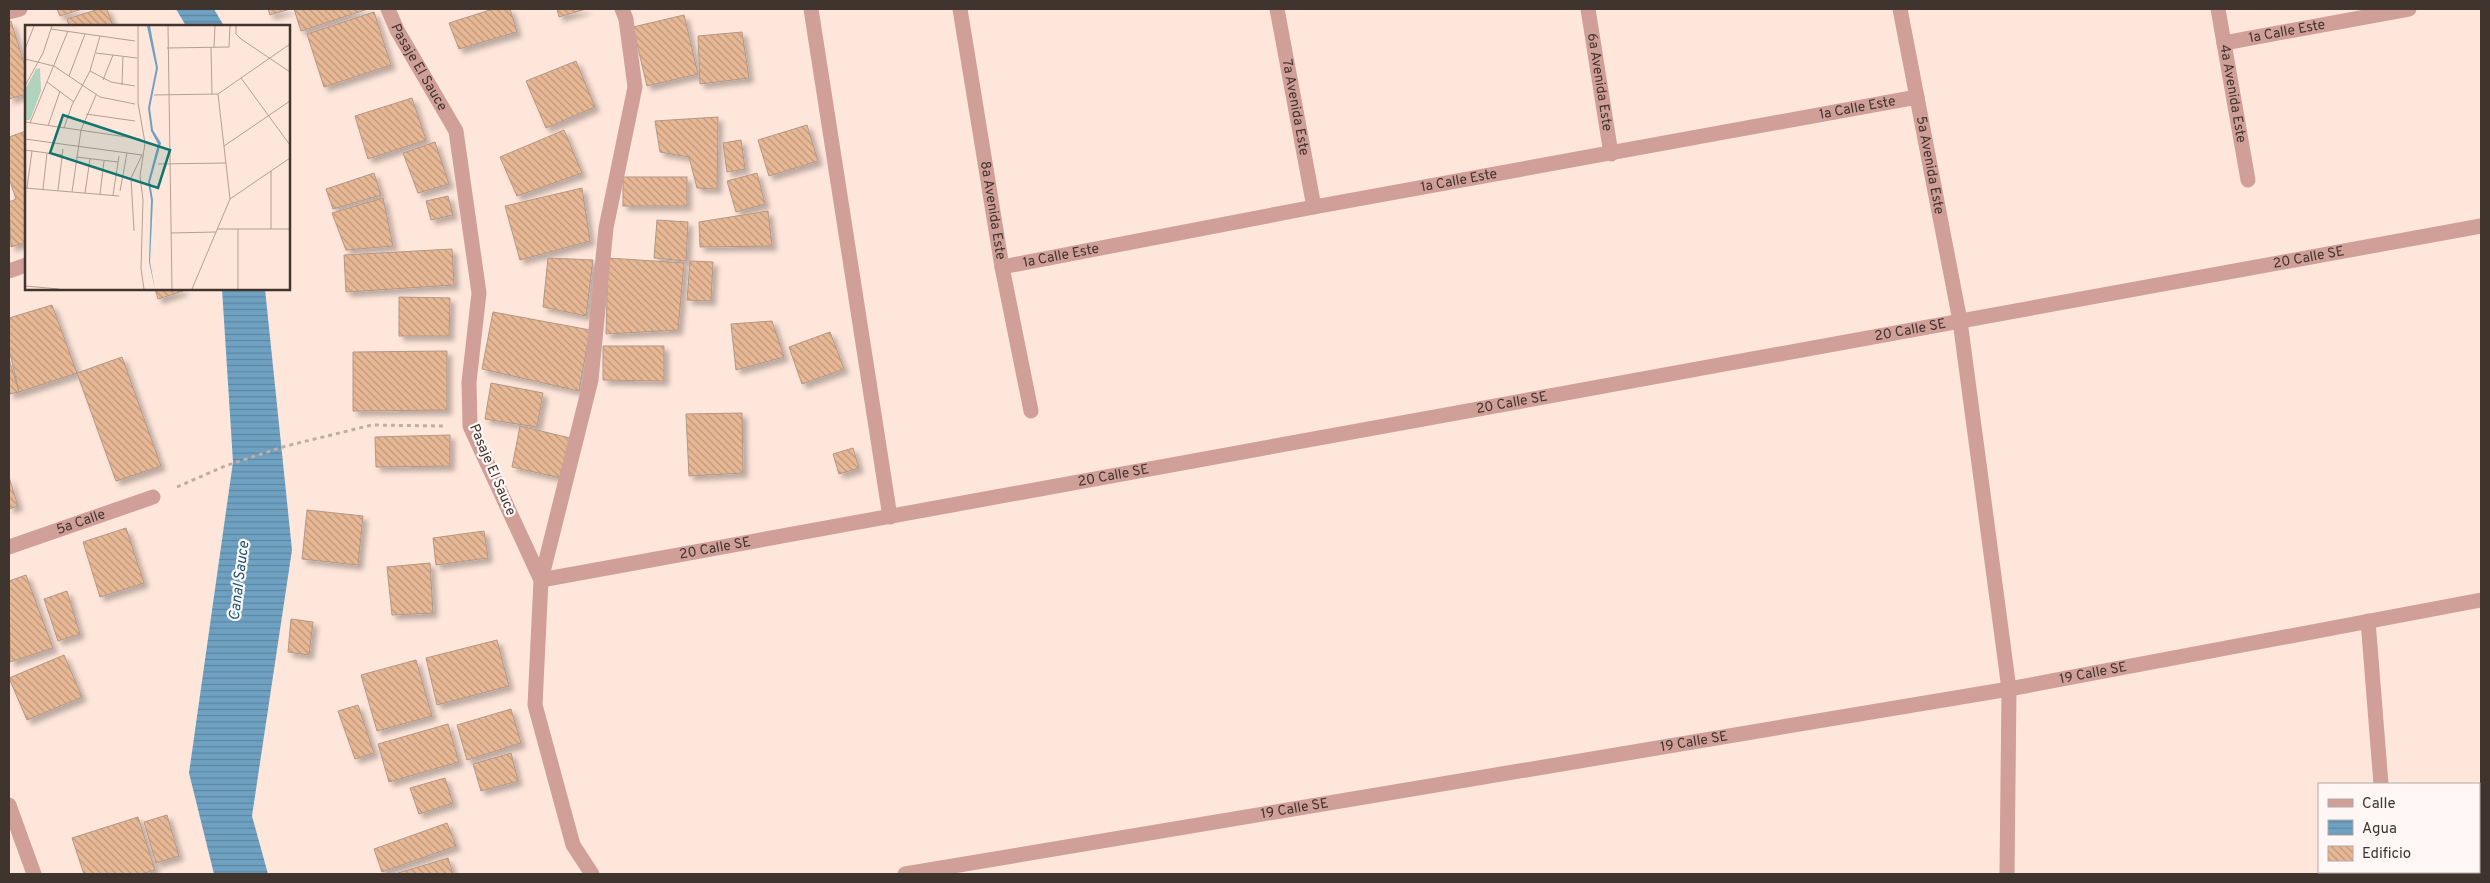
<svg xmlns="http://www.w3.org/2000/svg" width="2490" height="883" viewBox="0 0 2490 883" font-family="Overpass,sans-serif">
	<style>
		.water { fill: url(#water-rules) }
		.building { fill: url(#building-back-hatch); stroke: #b19887; filter: url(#shadow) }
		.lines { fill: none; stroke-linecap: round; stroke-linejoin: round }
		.path { stroke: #c2ada4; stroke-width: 3; stroke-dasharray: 4 4; stroke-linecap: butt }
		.lane { stroke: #d09f98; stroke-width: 15 }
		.street { stroke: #d09f98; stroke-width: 15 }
		.labels { text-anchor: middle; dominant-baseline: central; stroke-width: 4.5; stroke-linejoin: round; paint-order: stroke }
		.street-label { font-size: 14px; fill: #40342f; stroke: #fef7f5 }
		.water-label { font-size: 15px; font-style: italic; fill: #165676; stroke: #fef7f5 }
		.inset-road { fill: none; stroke: #b39f96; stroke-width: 1 }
		.view { fill: #0f766e; fill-opacity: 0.15; stroke: #0f766e; stroke-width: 2.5 }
		.inset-edge { fill: none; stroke: #40342f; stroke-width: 2.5 }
	</style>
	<defs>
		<pattern id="water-rules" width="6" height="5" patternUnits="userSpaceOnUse" patternTransform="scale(1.25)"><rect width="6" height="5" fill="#6fa2c2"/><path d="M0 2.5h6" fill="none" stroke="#5d859e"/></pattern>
		<pattern id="building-back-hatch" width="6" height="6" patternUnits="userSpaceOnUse" patternTransform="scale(1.25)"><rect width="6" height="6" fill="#e8b895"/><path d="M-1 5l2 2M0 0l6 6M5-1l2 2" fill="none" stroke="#bd967a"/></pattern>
		<filter id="shadow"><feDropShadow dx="4.5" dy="4.5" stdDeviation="2.5" flood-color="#0004"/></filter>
	</defs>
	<rect width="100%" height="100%" fill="#ffe6db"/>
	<g class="water">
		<polygon points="176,9 214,9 224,26 186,26"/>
		<polygon points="222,289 265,289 292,550 252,816 268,874 214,874 189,773 233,462"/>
	</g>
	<g class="building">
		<polygon points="57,9 82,9 60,16"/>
		<polygon points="99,9 107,9 113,26 69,26 67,19"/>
		<polygon points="268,9 290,9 270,15"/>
		<polygon points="294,9 368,9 301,31"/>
		<polygon points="493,9 510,9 517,32 459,49 449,23"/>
		<polygon points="557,9 586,9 559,17"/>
		<polygon points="374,12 391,65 324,87 307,34"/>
		<polygon points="684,15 698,74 647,86 633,27"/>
		<polygon points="11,21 26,70 26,94 9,99 9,22"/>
		<polygon points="742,32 749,78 700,84 698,36"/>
		<polygon points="576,61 595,107 546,128 526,81"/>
		<polygon points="412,98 426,140 368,159 355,116"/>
		<polygon points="718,117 717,189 697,188 689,157 660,152 655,121"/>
		<polygon points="807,125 818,161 769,176 758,140"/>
		<polygon points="564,130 582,173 517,196 500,157"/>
		<polygon points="26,131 26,242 11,247 9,202 16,199 9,178 9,137"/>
		<polygon points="741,140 745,169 727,172 723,143"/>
		<polygon points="435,142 449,184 418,193 403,153"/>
		<polygon points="374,173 381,195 333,209 326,189"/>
		<polygon points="757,173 765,204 736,212 727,181"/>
		<rect x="623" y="177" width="64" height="29"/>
		<polygon points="582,188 590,241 520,260 505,206"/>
		<polygon points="448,196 453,215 431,220 426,201"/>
		<polygon points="383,198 393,246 346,250 332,213"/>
		<polygon points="768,211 772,246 700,247 699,222"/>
		<polygon points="657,220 688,222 686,261 654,258"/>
		<polygon points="452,249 454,285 346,292 344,255"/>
		<polygon points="548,258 593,260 586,316 543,307"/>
		<polygon points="608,258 684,263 678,330 606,334"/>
		<polygon points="690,261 713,262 711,301 687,300"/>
		<polygon points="155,289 183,289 183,291 158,299"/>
		<polygon points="399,297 450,298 449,336 399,336"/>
		<polygon points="52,305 77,373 19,392 9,349 9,318"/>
		<polygon points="493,312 590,330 579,391 482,369"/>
		<polygon points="772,321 784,357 736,370 731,324"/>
		<polygon points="830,332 844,369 802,384 789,347"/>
		<polygon points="603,346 664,346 664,381 603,380"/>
		<polygon points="447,351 447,410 353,411 353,352"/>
		<polygon points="122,357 161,466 116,481 77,373"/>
		<polygon points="9,359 19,392 9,394"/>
		<polygon points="491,383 543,393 537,427 485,419"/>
		<polygon points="742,413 743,473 689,476 686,414"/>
		<polygon points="520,426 570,438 561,478 512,467"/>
		<polygon points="450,435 450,466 376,467 375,437"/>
		<polygon points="853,448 859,468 839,474 833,454"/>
		<polygon points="9,477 18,506 9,509"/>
		<polygon points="307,510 363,516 358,565 302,559"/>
		<polygon points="126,528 144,583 100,597 83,542"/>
		<polygon points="484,531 488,558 436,565 433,538"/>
		<polygon points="430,563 433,613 392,615 387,567"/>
		<polygon points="26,575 53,648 10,662 9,581"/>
		<polygon points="67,591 80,634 58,641 44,599"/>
		<polygon points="291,619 313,622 309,655 288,652"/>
		<polygon points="497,640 509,686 437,705 426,658"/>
		<polygon points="64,655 82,697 27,720 9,678"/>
		<polygon points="416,660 432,716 377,731 361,675"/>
		<polygon points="358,705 374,753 355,759 338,711"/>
		<polygon points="511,709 521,743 467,760 457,725"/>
		<polygon points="448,724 459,762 389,782 378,744"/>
		<polygon points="511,753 518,781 481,791 473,764"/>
		<polygon points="445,778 453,803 419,814 410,788"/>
		<polygon points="167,815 179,856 156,863 144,822"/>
		<polygon points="138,817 155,870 141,874 84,874 72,838"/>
		<polygon points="447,823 456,846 382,872 374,849"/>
		<polygon points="448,858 453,874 399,874 398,873"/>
	</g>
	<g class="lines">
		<polyline class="path" points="177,487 225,466 286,446 372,425 443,426"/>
		<g class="lane">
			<polyline points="9,12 20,9"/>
			<polyline points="9,271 26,265"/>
		</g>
		<g class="street">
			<path id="s1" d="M388,9L397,30L456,131L479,293L469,382L470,426L541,580L535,705L573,845L592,874"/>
			<path id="s2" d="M622,9L626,19L635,87L606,228L591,380L541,580L2481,226"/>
			<polyline points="811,9 890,517"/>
			<path id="s3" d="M960,9L1002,267L1031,411"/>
			<path id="s4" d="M1277,9L1314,207"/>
			<path id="s5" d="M1588,9L1611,154"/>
			<path id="s6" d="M1900,9L1960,321L2009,689L2007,874"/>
			<path id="s7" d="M2218,9L2248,180"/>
			<path id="s8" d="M2224,43L2409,9"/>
			<path id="s9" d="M1002,267L1314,207L1917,97"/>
			<path id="s10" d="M9,547L153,497"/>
			<polyline points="2368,621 2381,784"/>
			<polyline points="9,805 34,874"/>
			<path id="s11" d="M905,874L2009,689L2481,600"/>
			<polyline points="2382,874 2383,872"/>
		</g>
	</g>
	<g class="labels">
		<g class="street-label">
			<text stroke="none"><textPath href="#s8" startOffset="64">1a Calle Este</textPath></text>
			<text stroke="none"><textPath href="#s1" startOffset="66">Pasaje El Sauce</textPath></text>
			<text stroke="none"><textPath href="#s5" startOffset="74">6a Avenida Este</textPath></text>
			<text stroke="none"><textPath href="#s7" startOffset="86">4a Avenida Este</textPath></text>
			<text stroke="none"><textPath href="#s4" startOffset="100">7a Avenida Este</textPath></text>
			<text stroke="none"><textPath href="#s9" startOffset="870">1a Calle Este</textPath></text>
			<text stroke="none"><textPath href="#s6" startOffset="159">5a Avenida Este</textPath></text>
			<text stroke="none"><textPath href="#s9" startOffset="465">1a Calle Este</textPath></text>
			<text stroke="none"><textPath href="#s3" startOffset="204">8a Avenida Este</textPath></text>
			<text stroke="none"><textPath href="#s9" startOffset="60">1a Calle Este</textPath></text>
			<text stroke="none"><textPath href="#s2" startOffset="2379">20 Calle SE</textPath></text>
			<text stroke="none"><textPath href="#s2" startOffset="1974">20 Calle SE</textPath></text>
			<text stroke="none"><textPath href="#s2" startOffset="1569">20 Calle SE</textPath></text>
			<text transform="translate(492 470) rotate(67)">Pasaje El Sauce</text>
			<text stroke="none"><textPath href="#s2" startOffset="1164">20 Calle SE</textPath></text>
			<text stroke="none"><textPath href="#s10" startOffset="76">5a Calle</textPath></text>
			<text stroke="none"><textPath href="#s2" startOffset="759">20 Calle SE</textPath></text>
			<text stroke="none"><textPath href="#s11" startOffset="1205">19 Calle SE</textPath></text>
			<text stroke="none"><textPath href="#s11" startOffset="800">19 Calle SE</textPath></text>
			<text stroke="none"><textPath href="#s11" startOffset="395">19 Calle SE</textPath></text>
		</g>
		<g class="water-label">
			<text transform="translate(240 581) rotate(-83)">Canal Sauce</text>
		</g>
	</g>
	<g transform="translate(25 25)">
		<rect width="265" height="265" fill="#ffe6db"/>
		<path d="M15,43L16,66L5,95H0V65L11,44Z" fill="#afd3be"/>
		<path d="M122,1H125L133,43L125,83L128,105L136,118L125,157L128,175L125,237L130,264L124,237L126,175L123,157L133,119L126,106L123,83L131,43Z" fill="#6fa2c2"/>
		<path class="inset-road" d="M113,1V78L120,118L115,151L118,175L116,244L119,264M143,1L147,264M211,1V9L216,14L265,47M26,4L110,16M186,22L187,69M189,22L190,1M142,23L204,22L205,1M0,24L9,1M71,28L112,33M0,34L29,41L75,72L110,79M65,46L86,57L110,61M44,51L60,9M216,53L265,120M78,55L88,30M22,57L49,77M97,60L98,32M0,61L18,28L27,1M193,69L265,19M129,70L193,69M61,89L110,96M0,97L115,114M5,98L43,6M23,101L35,66M39,103L47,80L65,46L75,11M0,114L117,130L106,153L109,206M199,121L265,76M0,125L37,130M51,132L93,137M133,139L201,138M246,146V204M0,163L94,171M2,163L7,126M18,164L22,128M33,165L38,124M95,166L102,128M47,167L56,105L71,70M60,168L65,134M75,169L79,136M88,170L94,131M205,174L265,133M192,204H265M213,204V264M146,208L191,207M0,261L34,264M167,264L205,174L193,69"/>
		<path class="view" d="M38,90L145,125L133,163L25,128Z"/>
		<rect width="265" height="265" class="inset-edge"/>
	</g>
	<rect width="2490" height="883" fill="none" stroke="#40342f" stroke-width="20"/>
	<rect x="2318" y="783" width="162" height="90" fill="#fef7f5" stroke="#b2a9a6"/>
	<rect x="2328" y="799" width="25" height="8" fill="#d09f98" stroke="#b2a9a6"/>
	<text x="2362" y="808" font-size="15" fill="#40342f">Calle</text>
	<rect x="2328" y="820" width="25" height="15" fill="url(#water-rules)" stroke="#b2a9a6"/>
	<text x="2362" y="833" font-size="15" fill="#40342f">Agua</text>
	<rect x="2328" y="846" width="25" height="15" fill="url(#building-back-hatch)" stroke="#b2a9a6"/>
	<text x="2362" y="858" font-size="15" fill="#40342f">Edificio</text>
</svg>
